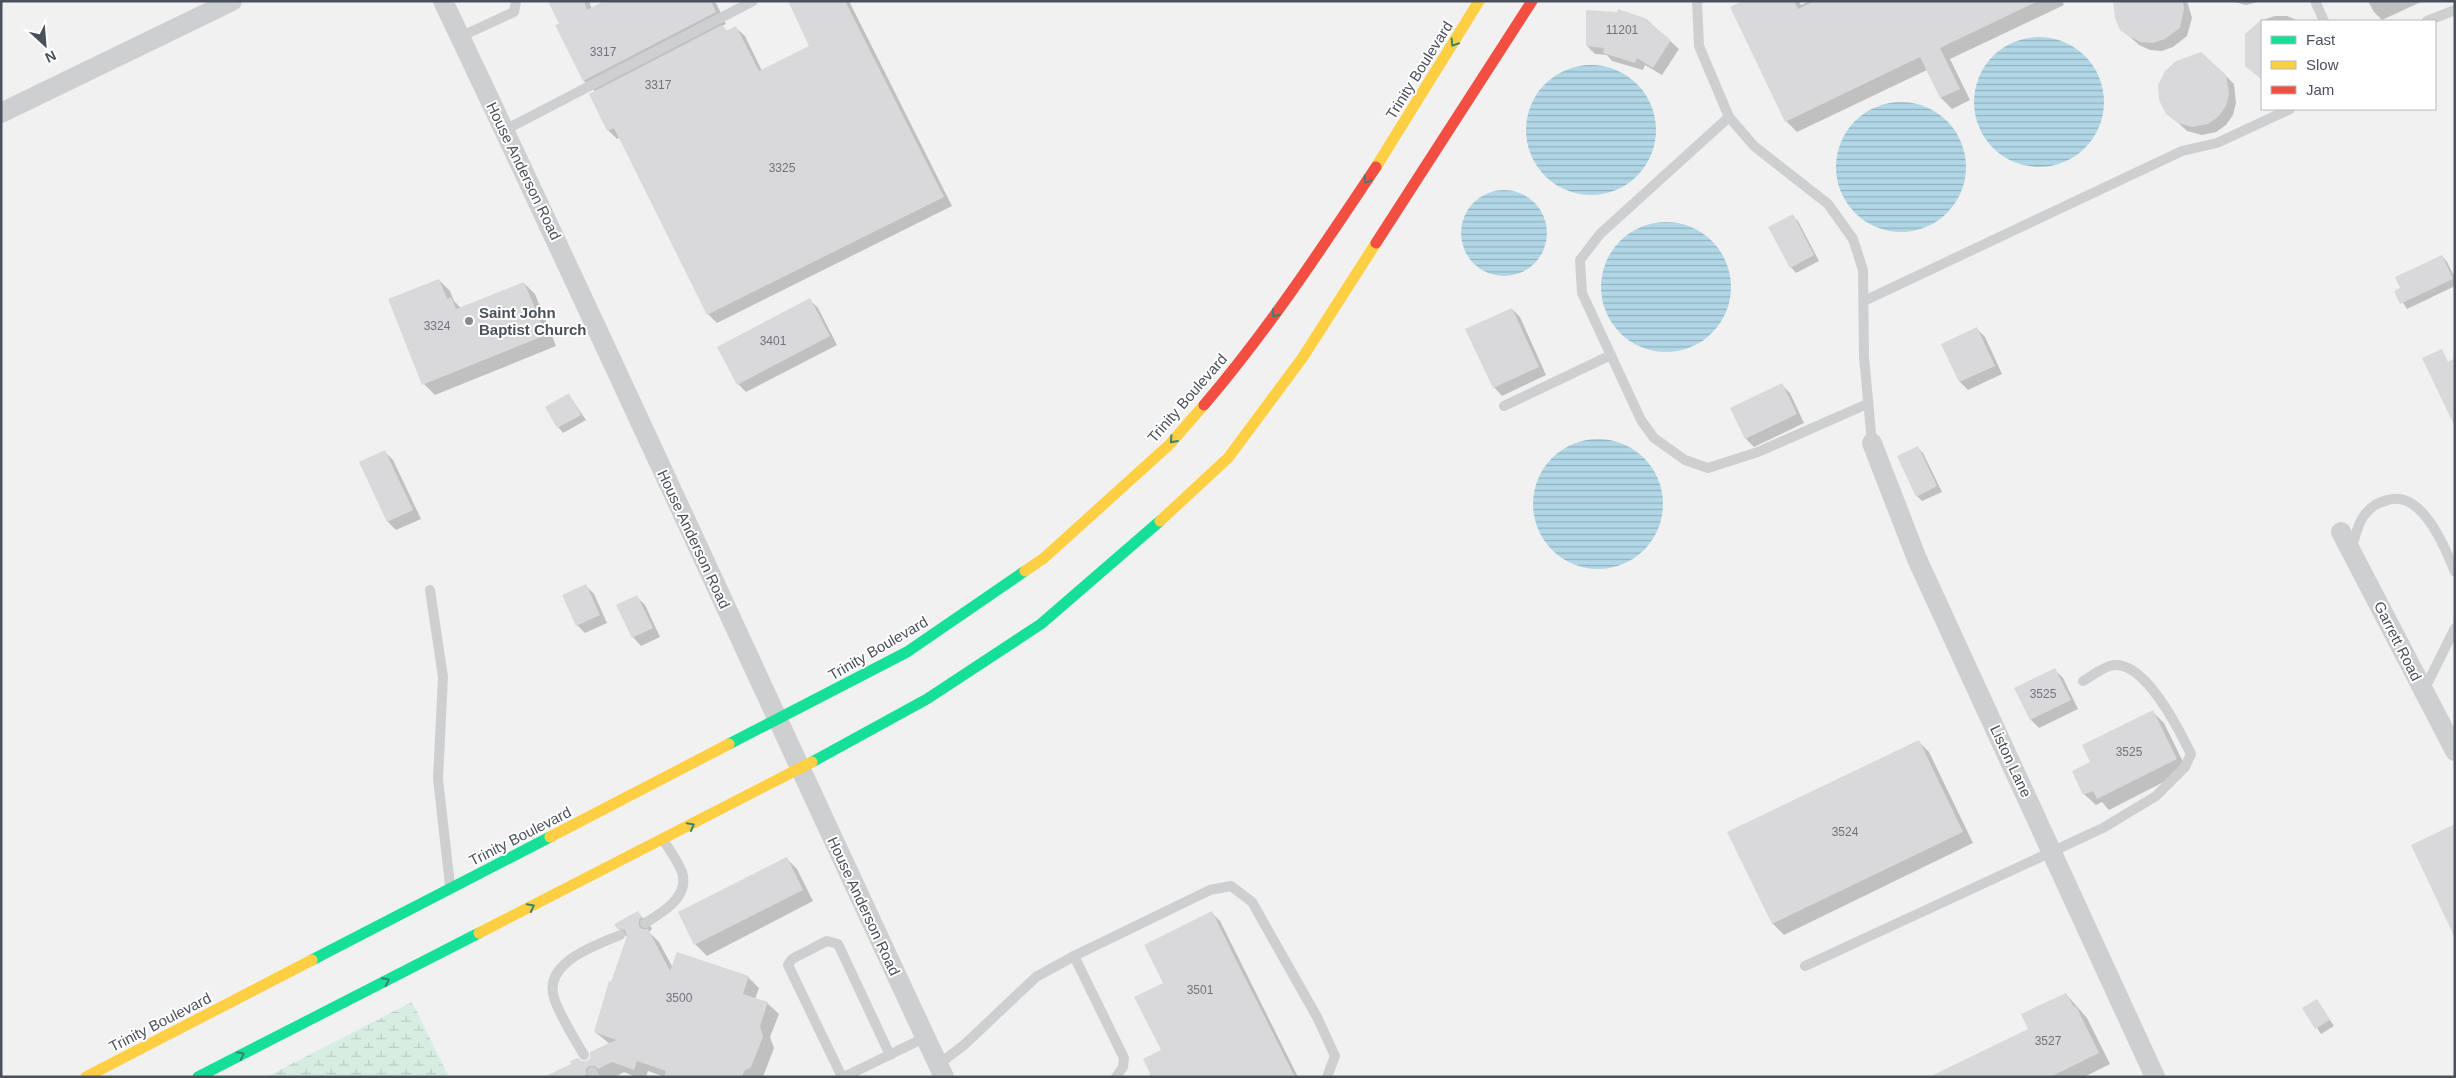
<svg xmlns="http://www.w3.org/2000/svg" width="2456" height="1078" viewBox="0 0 2456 1078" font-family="Arial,sans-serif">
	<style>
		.wetland { fill: url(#wetland-marsh) }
		.water { fill: url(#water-rules) }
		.shadow { fill: #0003 }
		.building { fill: #d9d9db }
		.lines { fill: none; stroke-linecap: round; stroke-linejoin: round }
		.lane { stroke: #cdcfd1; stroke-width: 10 }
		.street { stroke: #cdcfd1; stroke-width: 20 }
		.fast { stroke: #16e098; stroke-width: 11 }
		.slow { stroke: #ffcf43; stroke-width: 11 }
		.jam { stroke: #f24e42; stroke-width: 11 }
		.oneway { stroke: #388370 }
		.poi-dot { fill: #848990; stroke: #fff; stroke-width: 2 }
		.labels { text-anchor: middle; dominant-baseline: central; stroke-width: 4; stroke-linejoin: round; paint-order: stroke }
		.number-label { font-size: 12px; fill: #6f747c }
		.street-label { font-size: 15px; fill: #4a515b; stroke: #fff }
		.poi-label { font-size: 15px; font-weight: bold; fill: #4a515b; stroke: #fff; text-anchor: start }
	</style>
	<defs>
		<pattern id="wetland-marsh" width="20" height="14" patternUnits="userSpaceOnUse" patternTransform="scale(1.25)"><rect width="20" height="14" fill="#d8ede2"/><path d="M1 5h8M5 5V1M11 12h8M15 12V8" fill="none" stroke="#bbcdc4"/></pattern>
		<pattern id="water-rules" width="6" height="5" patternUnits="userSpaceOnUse" patternTransform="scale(1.25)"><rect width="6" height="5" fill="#b1d7e6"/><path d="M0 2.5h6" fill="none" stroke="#92b1bd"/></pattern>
	</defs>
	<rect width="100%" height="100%" fill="#f1f1f1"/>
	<polygon class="wetland" points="412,1002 449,1077 266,1077"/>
	<g class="water">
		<circle cx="2039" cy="102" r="65"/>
		<circle cx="1591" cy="130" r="65"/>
		<circle cx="1901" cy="167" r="65"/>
		<circle cx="1504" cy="233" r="43"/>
		<circle cx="1666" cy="287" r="65"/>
		<circle cx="1598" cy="504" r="65"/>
	</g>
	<g class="shadow">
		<polygon points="549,1 589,1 592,9 607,1 715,1 726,24 722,26 728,32 736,28 745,36 762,71 810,46 789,1 849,1 952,206 717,323 708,314 620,137 617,139 608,130 596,92 584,81 557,26 560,24"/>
		<polygon points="1745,1 1799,1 1801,5 1809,1 2062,1 2064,5 1950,59 1970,100 1952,109 1941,98 1927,70 1797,132 1786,121"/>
		<polygon points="2116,1 2187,1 2192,18 2187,36 2173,47 2162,51 2150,50 2139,45 2121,29"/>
		<polygon points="2231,1 2262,1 2246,5"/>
		<polygon points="2368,1 2423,1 2382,20 2374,12"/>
		<polygon points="2275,16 2287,16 2299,21 2262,21 2262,80 2247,66 2246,35 2263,20"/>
		<polygon points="1647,20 1679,49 1662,75 1645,65 1643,70 1612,61 1607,55 1595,54 1587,46"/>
		<polygon points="2225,75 2234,84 2236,103 2233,115 2226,125 2216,132 2202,135 2187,131 2167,113"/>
		<polygon points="1793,216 1798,221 1819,261 1796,273 1791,267"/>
		<polygon points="2442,256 2447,262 2455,278 2455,286 2407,309 2396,292"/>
		<polygon points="439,280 450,291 454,301 461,308 524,283 535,294 556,346 435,395 424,384"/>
		<polygon points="810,300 818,308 837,345 746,392 738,384"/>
		<polygon points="1512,309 1520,317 1546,375 1502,396 1494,387"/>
		<polygon points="1977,329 1985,337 2002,374 1968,390 1960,382 1943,344"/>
		<polygon points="1782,385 1790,393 1804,423 1754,447 1746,439"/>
		<polygon points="569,395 586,420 563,433 558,427"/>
		<polygon points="1918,448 1923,453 1942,492 1922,501 1917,496"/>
		<polygon points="385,452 393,460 421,519 396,530 388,522 361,463"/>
		<polygon points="586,586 594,594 607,623 585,633 577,625"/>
		<polygon points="637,597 645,605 660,637 641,646 633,637"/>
		<polygon points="2055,670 2063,678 2078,709 2039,728 2031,720 2016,689"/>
		<polygon points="2153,712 2164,723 2187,770 2109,810 2102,802 2096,805 2084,794 2092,763"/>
		<polygon points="1918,741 1929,752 1973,843 1784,935 1773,924 1729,832"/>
		<polygon points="786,858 797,869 813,901 707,956 696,945 679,913"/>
		<polygon points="1211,912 1220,921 1298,1077 1147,1077 1152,1074 1162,1050 1165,983"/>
		<polygon points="638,913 649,924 652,929 649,932 659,942 673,968 748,977 759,988 755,999 767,1003 779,1014 770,1037 774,1048 763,1077 665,1077 648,1071 646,1077 636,1077 624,1072 615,1077 579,1077 581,1062 588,1062 610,1044 595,1032 628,938 618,928"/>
		<polygon points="2066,994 2087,1018 2110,1064 2084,1077 1932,1077 2030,1029"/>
		<polygon points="2317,1000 2334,1026 2321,1034 2304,1008"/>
	</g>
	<g class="building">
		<polygon points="548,1 584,1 587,10 604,1 711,1 716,12 583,81 555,25 559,24"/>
		<polygon points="788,1 845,1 944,197 707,315 614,128 607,131 589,94 722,25 726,31 736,26 759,71 809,46"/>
		<polygon points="1742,1 1794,1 1798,9 1814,1 2038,1 1940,48 1960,89 1940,98 1920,57 1785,122 1730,7"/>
		<polygon points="2113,1 2183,1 2184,9 2180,28 2165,39 2153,43 2141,42 2130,37 2120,30 2115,18"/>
		<polygon points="1618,9 1647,19 1647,21 1671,40 1653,68 1637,58 1635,63 1603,53 1604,48 1586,46 1586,10 1617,12"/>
		<polygon points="2262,19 2262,80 2245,66 2245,34"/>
		<polygon points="2201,52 2226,75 2229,94 2226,106 2218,117 2208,124 2192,127 2178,123 2166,114 2159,100 2158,85 2165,71 2176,61"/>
		<polygon points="1793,214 1814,255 1790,268 1768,227"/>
		<polygon points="2442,255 2453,279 2400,304 2394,291 2400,288 2395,277"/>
		<polygon points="439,279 447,299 451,297 456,309 524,282 546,335 422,385 388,299"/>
		<polygon points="810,298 830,336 737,385 717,347"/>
		<polygon points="1512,308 1539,367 1493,388 1465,329"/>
		<polygon points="1977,327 1995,366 1959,382 1941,344"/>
		<polygon points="2442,349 2448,362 2455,358 2455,427 2422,358"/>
		<polygon points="1782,383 1797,414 1745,439 1730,408"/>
		<polygon points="569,393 581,415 557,428 545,407"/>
		<polygon points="1918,446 1937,486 1916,497 1897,456"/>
		<polygon points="385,450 413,510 387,522 359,462"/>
		<polygon points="586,584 600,615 576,626 562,595"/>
		<polygon points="637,595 653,628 632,638 616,605"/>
		<polygon points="2055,668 2071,700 2030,720 2014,688"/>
		<polygon points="2153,710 2177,759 2097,799 2093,791 2083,795 2072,771 2090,762 2082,745"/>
		<polygon points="1919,740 1963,832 1772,924 1727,832"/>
		<polygon points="2455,824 2455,938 2411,845"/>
		<polygon points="787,857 803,890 694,945 678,912"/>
		<polygon points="638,911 642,917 639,920 639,926 642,929 648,929 670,971 677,952 749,976 743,994 768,1002 760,1026 763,1037 751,1067 744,1071 742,1077 664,1077 666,1071 637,1061 634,1070 612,1062 598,1069 595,1066 589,1066 586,1069 586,1075 581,1077 544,1077 571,1064 570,1061 578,1058 581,1061 587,1061 590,1058 590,1052 616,1040 594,1032 609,981 611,982 627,936 625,930 617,929 614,924"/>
		<polygon points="1212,911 1234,956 1295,1077 1152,1077 1143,1059 1161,1050 1134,997 1163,983 1144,945"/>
		<polygon points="2066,993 2074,1007 2076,1006 2099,1053 2050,1077 1929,1077 2028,1029 2021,1014"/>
		<polygon points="2317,999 2330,1020 2315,1029 2302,1008"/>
	</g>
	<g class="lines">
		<g class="lane">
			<polyline points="1697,1 1699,46 1729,117 1754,146 1828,204 1853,239 1863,270 1864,357 1872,443"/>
			<polyline points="2315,1 2324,21"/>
			<polyline points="2427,21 2455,10"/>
			<polyline points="460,37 514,12 516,1"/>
			<polyline points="1729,117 1600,234 1580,260 1582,293 1641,420 1654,438 1685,460 1708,468 1758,452 1867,404"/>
			<polyline points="505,130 753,1"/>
			<polyline points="1864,301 2182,151 2217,143 2290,109"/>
			<polyline points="1504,406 1611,355"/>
			<path d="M2351,549C2355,539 2357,526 2363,517C2369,508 2377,502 2388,500C2422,490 2445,547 2455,572"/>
			<polyline points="430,590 443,677 438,779 450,885"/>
			<polyline points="2424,690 2455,628"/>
			<path d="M645,923C660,914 687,899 683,876C681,865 670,851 664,841"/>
			<polyline points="1074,956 1124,1058 1123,1067 1116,1077"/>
			<path d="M1805,966L2103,828L2156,796L2185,767L2191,754C2179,729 2145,662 2114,665C2104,666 2092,676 2083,681"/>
			<path d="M584,1055C574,1038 562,1019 555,1001C540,963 595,946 620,935"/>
			<polyline points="939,1064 964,1045 1036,977 1074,956 1210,890 1231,886 1252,902 1317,1017 1335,1056 1327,1077"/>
			<polyline points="592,1072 595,1077"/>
			<polyline points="842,1077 788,965 792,959 827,941 838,944 890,1055"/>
			<polyline points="844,1077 926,1037"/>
		</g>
		<g class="street">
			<path d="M443,1C613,358 776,719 944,1077"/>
			<polyline points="1,113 232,1"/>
			<polyline points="1872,443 1917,559 2155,1077"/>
			<polyline points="2341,532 2455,751"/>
		</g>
		<g class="fast">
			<polyline points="729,744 907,652 1025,571"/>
			<polyline points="812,762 927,699 1041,624 1160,521"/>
			<polyline points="312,960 550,837"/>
			<polyline points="198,1077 479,933"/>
		</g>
		<g class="slow">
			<polyline points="1376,167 1479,1"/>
			<polyline points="1160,521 1228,458 1303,357 1376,243"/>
			<polyline points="1025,571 1044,558 1169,445 1204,405"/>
			<polyline points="550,837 729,744"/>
			<polyline points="479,933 812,762"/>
			<polyline points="86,1077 312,960"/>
		</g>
		<g class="jam">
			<polyline points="1376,243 1532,1"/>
			<path d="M1204,405C1268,330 1322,248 1376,167"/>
		</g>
	</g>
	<defs><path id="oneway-chevron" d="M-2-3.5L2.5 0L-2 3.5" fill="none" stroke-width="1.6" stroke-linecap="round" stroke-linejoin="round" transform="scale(1.25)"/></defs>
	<g class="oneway">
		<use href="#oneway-chevron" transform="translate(1454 43) rotate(122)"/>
		<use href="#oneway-chevron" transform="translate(1367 180) rotate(124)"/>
		<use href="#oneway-chevron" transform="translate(1275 314) rotate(127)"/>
		<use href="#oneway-chevron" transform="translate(1173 440) rotate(132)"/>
		<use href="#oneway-chevron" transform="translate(691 826) rotate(-28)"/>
		<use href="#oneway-chevron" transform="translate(531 907) rotate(-27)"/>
		<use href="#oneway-chevron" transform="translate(386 981) rotate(-27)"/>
		<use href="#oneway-chevron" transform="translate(241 1055) rotate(-27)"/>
	</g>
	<circle class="poi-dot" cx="469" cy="321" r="5"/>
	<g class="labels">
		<g class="number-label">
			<text x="1622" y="30">11201</text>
			<text x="603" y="52">3317</text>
			<text x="658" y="85">3317</text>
			<text x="782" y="168">3325</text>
			<text x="437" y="326">3324</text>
			<text x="773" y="341">3401</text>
			<text x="2043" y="694">3525</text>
			<text x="2129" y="752">3525</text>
			<text x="1845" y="832">3524</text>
			<text x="1200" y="990">3501</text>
			<text x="679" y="998">3500</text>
			<text x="2048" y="1041">3527</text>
		</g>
		<g class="street-label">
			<text transform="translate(1419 70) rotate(-58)">Trinity Boulevard</text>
			<text transform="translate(524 171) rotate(64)">House Anderson Road</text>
			<text transform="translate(1187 398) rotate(-49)">Trinity Boulevard</text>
			<text transform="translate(694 539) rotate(65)">House Anderson Road</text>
			<text transform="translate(2398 641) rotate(63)">Garrett Road</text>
			<text transform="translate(878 648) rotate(-30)">Trinity Boulevard</text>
			<text transform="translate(2011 761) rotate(65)">Liston Lane</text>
			<text transform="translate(520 836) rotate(-27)">Trinity Boulevard</text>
			<text transform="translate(864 906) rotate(65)">House Anderson Road</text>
			<text transform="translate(160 1022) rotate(-27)">Trinity Boulevard</text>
		</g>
		<g class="poi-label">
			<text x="479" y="312">Saint John<tspan x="479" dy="17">Baptist Church</tspan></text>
		</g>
	</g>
	<rect width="2456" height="1078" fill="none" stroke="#4a515b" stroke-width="5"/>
	<rect x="2261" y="20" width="175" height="90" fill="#ffffff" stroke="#b7b9bd"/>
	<rect x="2271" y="36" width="25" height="8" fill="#16e098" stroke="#b7b9bd"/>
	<text x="2306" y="45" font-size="15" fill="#4a515b">Fast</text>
	<rect x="2271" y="61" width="25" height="8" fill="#ffcf43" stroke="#b7b9bd"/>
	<text x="2306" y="70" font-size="15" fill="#4a515b">Slow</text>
	<rect x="2271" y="86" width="25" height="8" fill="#f24e42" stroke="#b7b9bd"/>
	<text x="2306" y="95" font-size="15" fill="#4a515b">Jam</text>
	<g transform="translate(45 45) rotate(154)" stroke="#ffffff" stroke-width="4" paint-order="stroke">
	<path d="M0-4L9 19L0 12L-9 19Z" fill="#4a515b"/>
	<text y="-8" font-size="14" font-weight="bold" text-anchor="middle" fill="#4a515b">N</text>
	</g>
</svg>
